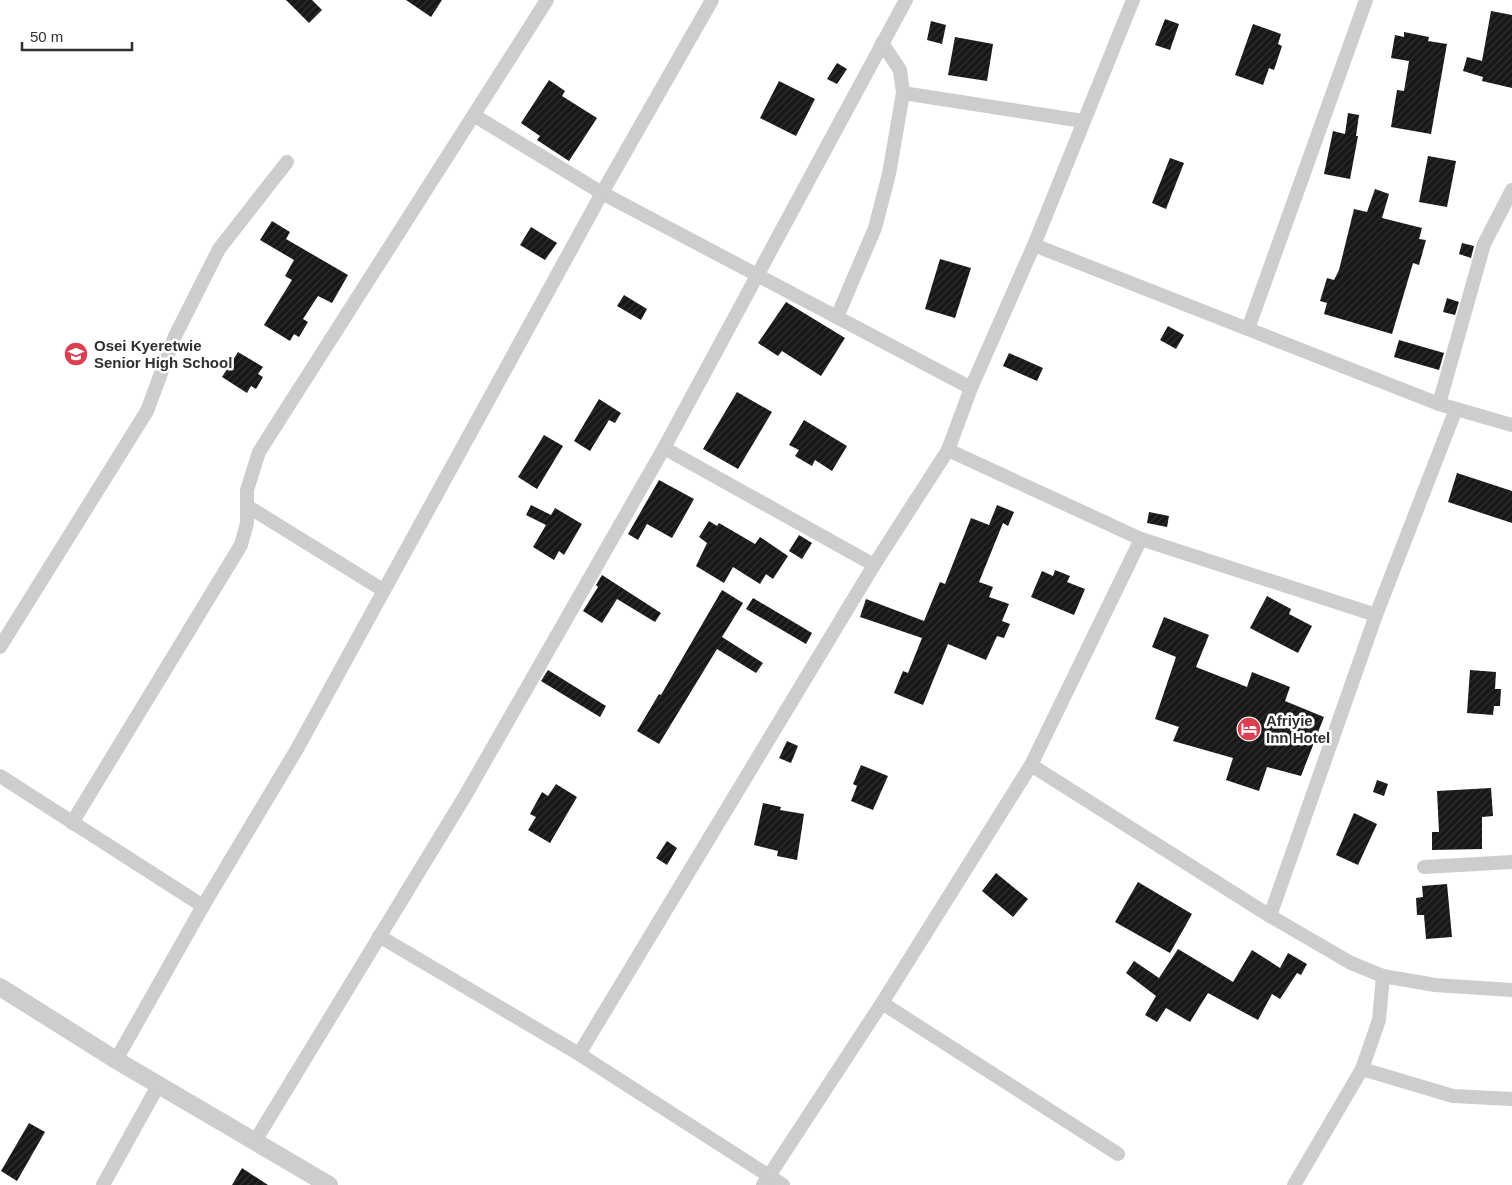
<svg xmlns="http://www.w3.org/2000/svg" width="1512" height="1185" viewBox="0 0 1512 1185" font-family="Arial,sans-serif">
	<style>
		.building { fill: url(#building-hatch) }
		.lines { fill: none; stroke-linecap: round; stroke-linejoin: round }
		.minor { stroke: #cdcdcd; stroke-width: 14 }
		.tertiary { stroke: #cdcdcd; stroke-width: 18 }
		.labels { text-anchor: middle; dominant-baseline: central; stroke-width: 5; stroke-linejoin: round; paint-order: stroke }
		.poi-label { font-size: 15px; font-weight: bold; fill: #303030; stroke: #fff; text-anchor: start }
	</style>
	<defs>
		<pattern id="building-hatch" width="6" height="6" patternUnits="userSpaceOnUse" patternTransform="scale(1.25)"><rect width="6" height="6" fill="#171717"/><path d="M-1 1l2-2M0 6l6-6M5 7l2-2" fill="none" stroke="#303030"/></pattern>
	</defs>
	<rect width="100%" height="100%" fill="#fff"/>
	<g class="building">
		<polygon points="286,0 312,0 322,10 309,23"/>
		<polygon points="406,0 442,0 431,17"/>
		<polygon points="1491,11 1512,15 1512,88 1482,81 1483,77 1463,71 1467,57 1482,61"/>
		<polygon points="1165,19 1179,24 1170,50 1155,45"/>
		<polygon points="931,21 946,25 942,44 927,40"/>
		<polygon points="1253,24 1281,34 1278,44 1282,46 1274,70 1269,68 1263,85 1235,75"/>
		<polygon points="1404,32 1429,37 1428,41 1447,44 1431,134 1391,127 1397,90 1404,91 1409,61 1391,58 1395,35 1404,37"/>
		<polygon points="955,37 993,44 987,81 948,75"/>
		<polygon points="837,63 847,69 837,84 827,79"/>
		<polygon points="549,80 565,91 562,96 597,118 569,161 537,140 540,136 521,123"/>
		<polygon points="779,81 815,99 796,136 760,118"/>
		<polygon points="1348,113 1359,115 1356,136 1358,136 1350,179 1324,174 1333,131 1345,134"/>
		<polygon points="1428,156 1456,161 1447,207 1419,202"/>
		<polygon points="1170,158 1184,163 1166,209 1152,203"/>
		<polygon points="1375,189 1389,194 1382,218 1422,228 1419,239 1426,240 1419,265 1413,263 1392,334 1324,314 1327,303 1320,301 1327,278 1334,280 1339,270 1354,209 1367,212"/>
		<polygon points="272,221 290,232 286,239 348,275 332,303 318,296 303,319 308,322 299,337 294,334 290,341 264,325 292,280 285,276 294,260 260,240"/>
		<polygon points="531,227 557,243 545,260 520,245"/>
		<polygon points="1462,243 1474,246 1471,258 1459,254"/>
		<polygon points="940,259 971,268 955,318 925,309"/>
		<polygon points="624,295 647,309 641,320 617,306"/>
		<polygon points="1447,298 1459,302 1455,315 1443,312"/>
		<polygon points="786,302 845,338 821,376 782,351 778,356 758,343"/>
		<polygon points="1168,326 1184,335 1176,349 1160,340"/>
		<polygon points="1399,340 1444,353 1439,370 1394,357"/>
		<polygon points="238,352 263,367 258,374 263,377 256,389 251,386 247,393 222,377"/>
		<polygon points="1009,353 1043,368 1037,381 1003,366"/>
		<polygon points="737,392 772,412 738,469 703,449"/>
		<polygon points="599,399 621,413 615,423 609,420 590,451 574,441"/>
		<polygon points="804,420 847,446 832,471 815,460 812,466 795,456 799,450 789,445"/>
		<polygon points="544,435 563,446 537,489 518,477"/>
		<polygon points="1457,473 1512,491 1512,523 1448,502"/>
		<polygon points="659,480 694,499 672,538 647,524 638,540 628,534"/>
		<polygon points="531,505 551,515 555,508 582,524 564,555 559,551 554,560 533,547 546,525 526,515"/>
		<polygon points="997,505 1014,512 1008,526 1003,523 979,582 993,587 989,597 1009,604 1002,621 1010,624 1004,638 997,636 986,660 948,644 923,705 894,693 903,671 908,673 922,638 860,617 866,599 924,621 940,582 945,584 971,518 989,525"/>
		<polygon points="1149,512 1169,516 1167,527 1147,523"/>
		<polygon points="709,521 717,526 719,523 755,544 760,537 788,556 773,579 766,574 760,584 733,567 724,583 696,566 707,543 699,537"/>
		<polygon points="799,535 812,543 802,559 789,551"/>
		<polygon points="1055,570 1070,576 1067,582 1085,589 1074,615 1031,597 1042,571 1053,576"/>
		<polygon points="602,575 661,613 655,622 617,599 602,623 583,611 598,587 596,585"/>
		<polygon points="722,590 743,603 722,637 763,663 756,673 717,649 659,744 637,731 659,694 661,695"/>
		<polygon points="1267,596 1291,609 1289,614 1312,626 1298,653 1250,628"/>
		<polygon points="753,598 812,633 806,644 746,609"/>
		<polygon points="1164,617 1209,635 1196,667 1247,687 1252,672 1290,687 1285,701 1324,717 1301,776 1267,767 1259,791 1226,780 1233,758 1173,741 1179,727 1155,719 1176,657 1152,647"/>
		<polygon points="548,670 606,706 600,717 541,681"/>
		<polygon points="1470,670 1496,672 1495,689 1501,689 1500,706 1494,706 1493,715 1467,713"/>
		<polygon points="787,741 798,746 791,763 779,758"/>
		<polygon points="861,765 888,776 873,810 851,801 857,786 853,784"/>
		<polygon points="1377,780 1388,784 1384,796 1373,792"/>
		<polygon points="556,784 577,797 550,843 528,830 536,817 530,814 542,792 548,796"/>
		<polygon points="1491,788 1493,816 1482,817 1482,849 1432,850 1432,832 1439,832 1437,791"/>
		<polygon points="763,803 781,807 780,810 804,814 797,860 777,856 778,851 754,845"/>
		<polygon points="1354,813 1377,824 1358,865 1336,855"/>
		<polygon points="667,841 677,848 667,865 656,858"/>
		<polygon points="996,873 1028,899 1013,917 982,891"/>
		<polygon points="1138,882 1192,914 1170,953 1115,922"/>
		<polygon points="1447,884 1452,937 1426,939 1424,915 1417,915 1416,898 1423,897 1422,886"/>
		<polygon points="1178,949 1233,982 1252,950 1280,968 1288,953 1307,964 1301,975 1297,973 1280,999 1272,994 1258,1020 1208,993 1190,1022 1166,1008 1157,1022 1145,1015 1156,996 1126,973 1134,961 1159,978"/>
		<polygon points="29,1123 45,1132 17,1181 1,1171"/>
		<polygon points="242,1168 268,1185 232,1185"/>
	</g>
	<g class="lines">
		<g class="minor">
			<polyline points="903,93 1083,121"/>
			<polyline points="475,116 602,193 971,388"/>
			<polyline points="1034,245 1439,404 1512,425"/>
			<polyline points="837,317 875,228 889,174 903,93 900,70 882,43"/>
			<polyline points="1248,329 1366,0"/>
			<polyline points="1439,404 1484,244 1512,190"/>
			<polyline points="664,448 874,565"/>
			<polyline points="948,450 1141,539 1376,615"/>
			<polyline points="247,506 383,590"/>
			<polyline points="0,647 147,411 175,336 219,249 287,162"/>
			<polyline points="1031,765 1270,916 1351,963 1383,976 1435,985 1512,990"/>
			<polyline points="0,776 203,906"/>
			<polyline points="72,823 241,545 247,523 247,490 259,452 547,0"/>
			<polyline points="1424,867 1512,862"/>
			<polyline points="1270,916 1376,615 1456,409"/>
			<polyline points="379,936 579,1054 783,1185"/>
			<polyline points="882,1003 1118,1154"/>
			<polyline points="579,1054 874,565 948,450 971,388 1034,245 1133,0"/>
			<polyline points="116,1060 203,906 297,749 602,193 712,0"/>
			<polyline points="1362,1069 1453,1096 1512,1099"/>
			<polyline points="255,1141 465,796 664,448 906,0"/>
			<polyline points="103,1185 159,1084"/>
			<polyline points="763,1185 882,1003 1031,765 1141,539"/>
			<polyline points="1294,1185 1362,1069 1379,1020 1383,976"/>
		</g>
		<polyline class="tertiary" points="0,987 116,1060 329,1185"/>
	</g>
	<defs>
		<g id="school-disc" transform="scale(1.25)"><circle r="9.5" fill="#da4052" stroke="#fff"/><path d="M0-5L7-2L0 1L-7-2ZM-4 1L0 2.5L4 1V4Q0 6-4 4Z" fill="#fff"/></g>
		<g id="hotel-disc" transform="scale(1.25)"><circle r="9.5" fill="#da4052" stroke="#fff"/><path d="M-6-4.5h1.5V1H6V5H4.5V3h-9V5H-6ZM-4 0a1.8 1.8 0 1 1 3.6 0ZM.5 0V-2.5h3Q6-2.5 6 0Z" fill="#fff"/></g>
	</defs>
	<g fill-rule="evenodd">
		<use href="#school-disc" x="76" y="354"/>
		<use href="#hotel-disc" x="1249" y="729"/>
	</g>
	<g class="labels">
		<g class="poi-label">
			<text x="94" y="345">Osei Kyeretwie<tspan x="94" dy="17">Senior High School</tspan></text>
			<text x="1266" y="720">Afriyie<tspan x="1266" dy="17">Inn Hotel</tspan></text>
		</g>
	</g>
	<path d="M22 42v8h110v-8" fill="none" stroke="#303030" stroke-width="2.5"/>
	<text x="30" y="42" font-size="15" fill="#303030" stroke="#ffffff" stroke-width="4" paint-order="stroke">50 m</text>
</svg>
